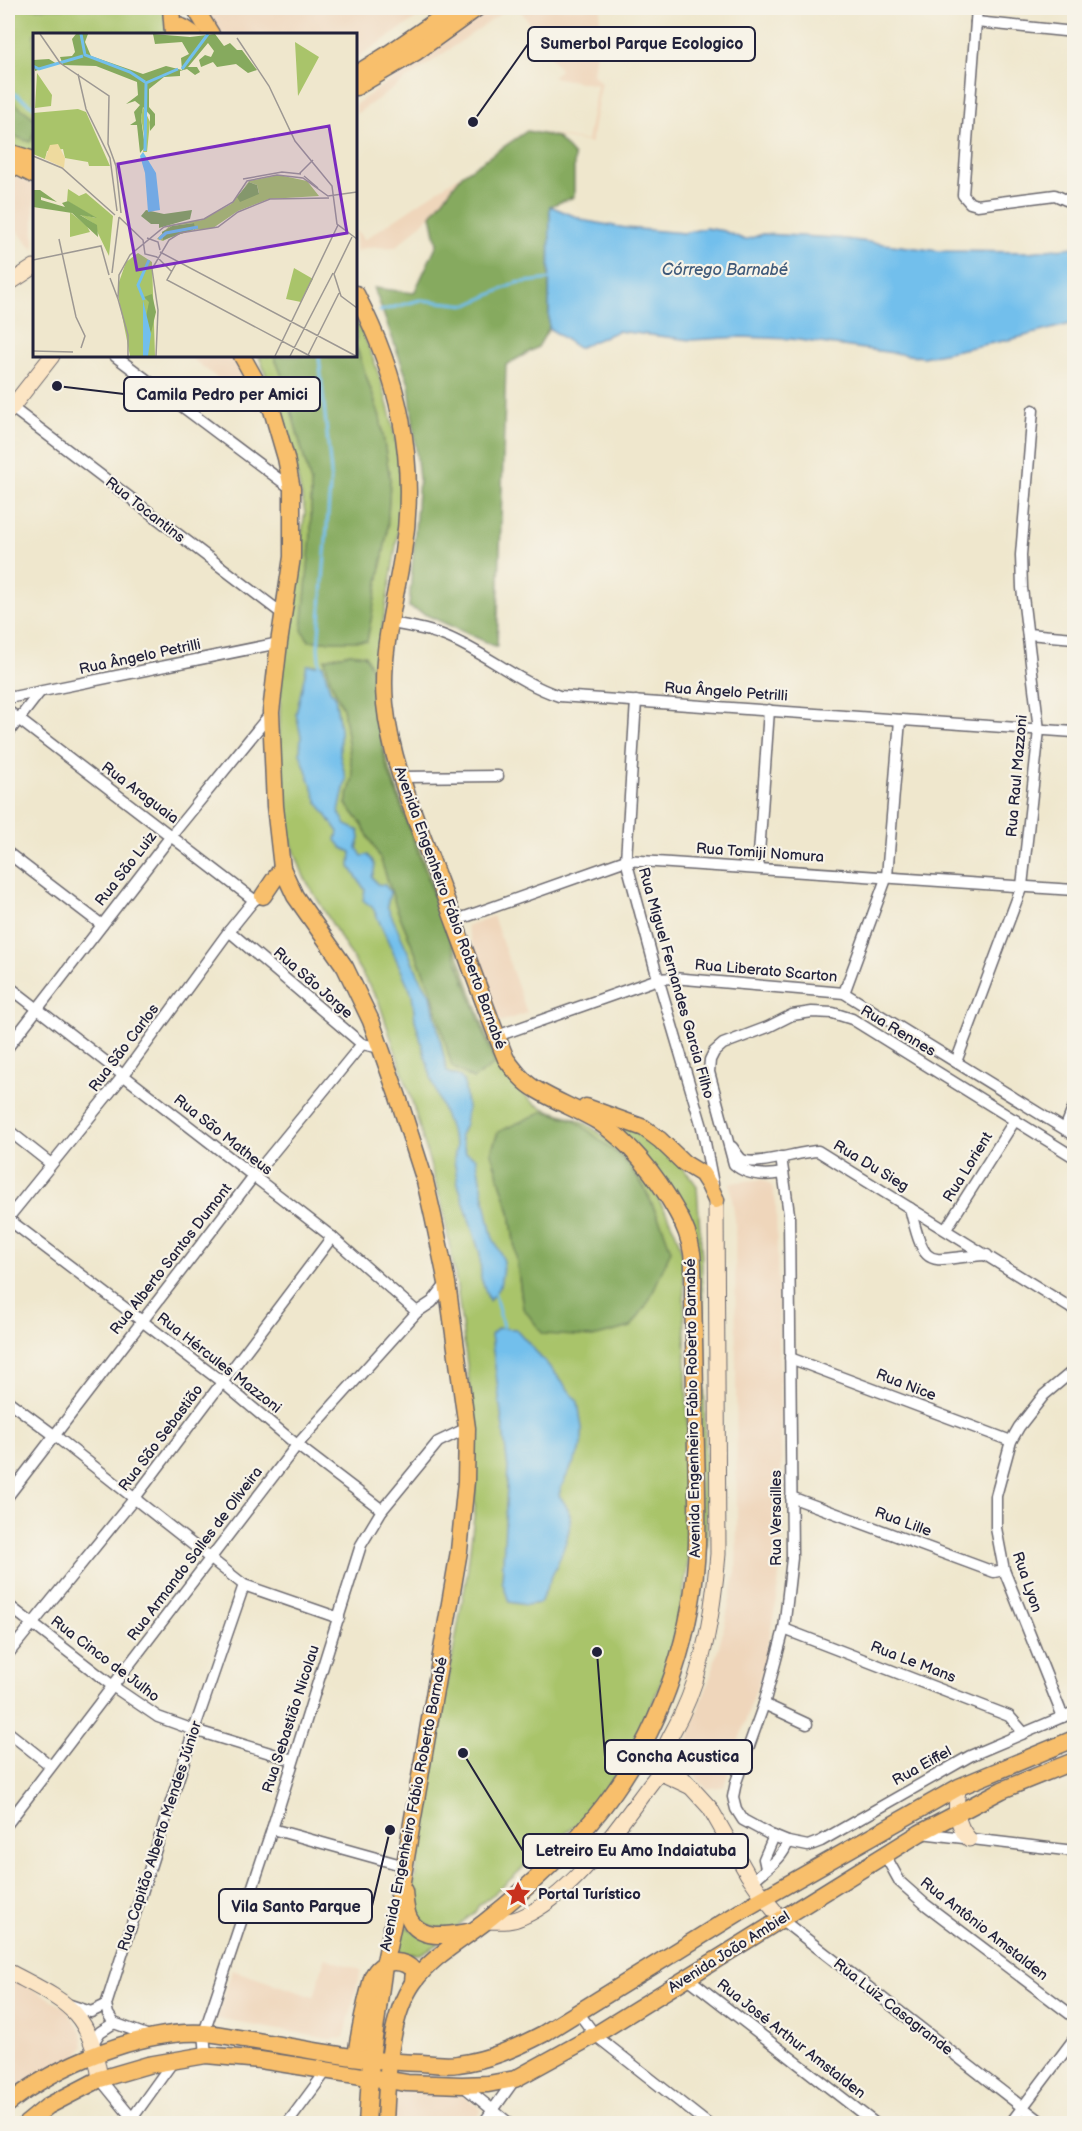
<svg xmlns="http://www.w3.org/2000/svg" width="1082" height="2131" viewBox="0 0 1082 2131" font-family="'Balsamiq Sans',sans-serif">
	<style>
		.built { fill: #efd6bb }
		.green { fill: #a9c46a; stroke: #667352; stroke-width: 1.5; fill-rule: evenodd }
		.forest { fill: #86aa5e; stroke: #54664c; stroke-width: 1.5 }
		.water { fill: #72bfec; stroke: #4a7094; stroke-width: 1.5 }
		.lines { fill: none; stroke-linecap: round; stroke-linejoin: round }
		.stream { stroke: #72bfec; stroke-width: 3 }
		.street-casing { stroke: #6a676e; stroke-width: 13 }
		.secondary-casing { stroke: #6a676e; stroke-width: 17 }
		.primary-casing { stroke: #6a676e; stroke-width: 19 }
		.street { stroke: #fff; stroke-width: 10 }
		.secondary { stroke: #fce5c4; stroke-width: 15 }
		.primary { stroke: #f8bf6c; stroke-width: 16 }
		.labels { text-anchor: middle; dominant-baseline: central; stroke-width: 4.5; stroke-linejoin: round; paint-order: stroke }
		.street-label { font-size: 15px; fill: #22223b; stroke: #f7f3e8 }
		.poi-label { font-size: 15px; font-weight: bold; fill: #22223b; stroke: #f7f3e8; text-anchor: start }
		.water-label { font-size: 16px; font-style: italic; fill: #3e5979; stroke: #f7f3e8 }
		.inset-river { fill: none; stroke: #72bfec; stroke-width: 3 }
		.inset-road { fill: none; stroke: #9d9893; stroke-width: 1.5 }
		.view { fill: #7b2cbf; fill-opacity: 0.15; stroke: #7b2cbf; stroke-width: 3 }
		.inset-edge { fill: none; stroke: #22223b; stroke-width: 3 }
		.leader { fill: none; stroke: #22223b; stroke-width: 2 }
		.callout-dot { fill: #22223b; stroke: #f7f3e8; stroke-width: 2 }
		.callout { fill: #f7f3e8; stroke: #22223b; stroke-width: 2 }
		.callout-label { font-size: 16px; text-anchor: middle; font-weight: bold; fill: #22223b }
	</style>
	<rect width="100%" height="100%" fill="#f7f3e8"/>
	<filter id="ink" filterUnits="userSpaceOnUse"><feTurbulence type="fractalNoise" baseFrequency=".0167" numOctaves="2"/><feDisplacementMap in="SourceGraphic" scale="12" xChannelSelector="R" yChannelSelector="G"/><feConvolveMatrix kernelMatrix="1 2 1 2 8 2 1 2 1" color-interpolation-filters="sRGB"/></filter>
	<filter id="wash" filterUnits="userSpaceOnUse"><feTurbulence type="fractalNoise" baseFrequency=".008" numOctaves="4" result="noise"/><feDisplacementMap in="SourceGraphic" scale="24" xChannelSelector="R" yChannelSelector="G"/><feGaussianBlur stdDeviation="1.35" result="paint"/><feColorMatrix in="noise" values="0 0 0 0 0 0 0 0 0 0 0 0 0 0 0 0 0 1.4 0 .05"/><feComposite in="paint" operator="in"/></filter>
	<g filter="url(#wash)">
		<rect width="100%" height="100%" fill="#efe7cd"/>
		<g class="built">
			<polygon points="202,8 433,8 356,58 356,34 218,34"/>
			<polygon points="491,8 509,8 356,114 356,104"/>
			<polygon points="519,8 601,8 593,74 601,83 591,143 527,131 462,175 431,215 396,247 364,248 356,252 356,230 364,240 527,130 587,141 597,85 552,77 560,70"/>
			<polygon points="8,173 34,185 34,250 12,225 8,224"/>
			<polygon points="189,356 231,356 254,393 260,412"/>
			<polygon points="493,916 527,1013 500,1022 466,926"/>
			<polygon points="762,1179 772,1186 776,1203 783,1528 777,1599 762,1671 724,1786 706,1789 683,1761 686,1743 711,1675 725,1623 736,1571 737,1529 735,1220 730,1183"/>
			<polygon points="325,1958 361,1970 344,2038 330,2039 217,2019 232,1970 314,1997"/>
			<polygon points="8,1974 67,2009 82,2033 84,2046 74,2061 8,2102"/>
			<polygon points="455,2090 482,2110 471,2123 393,2124 394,2091"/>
		</g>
		<g class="green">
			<polygon points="8,8 165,8 167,34 34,34 34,155 8,146"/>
			<path d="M356,319C383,374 404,449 400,511C395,583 369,650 379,723C386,766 404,808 419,848C443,913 467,979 490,1044C500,1065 517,1093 537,1105C552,1114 570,1114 585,1123C620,1145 657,1189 673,1227C678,1236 680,1247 683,1257L690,1515L688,1562L680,1617L663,1677L650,1710L619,1770L582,1821L542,1850L500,1889L479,1905L475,1912L455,1928H435L423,1923L410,1907L446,1692L467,1575L475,1508L474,1419L457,1287L443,1209L411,1098L379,1002L304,877L284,823L279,754L281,670L305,512L289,438L259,356H274L281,373L311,483V536L367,641L387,534L390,480L380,417L356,346ZM350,653L374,674V691L385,762L429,885L431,990L397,909L381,860L361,823L346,804L353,777L343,708L330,680L325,659ZM521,1123L624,1159L644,1187L663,1228L523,1308L510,1212L491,1153L498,1132Z"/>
			<path d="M606,1118C615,1122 625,1124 634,1128C648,1135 692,1174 697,1187L702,1260L707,1546L701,1547L693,1238Z"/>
			<polygon points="404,1926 439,1944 420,1954 399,1954"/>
		</g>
		<g class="forest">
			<polygon points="8,98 34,118 34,132 30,142 8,134"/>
			<polygon points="527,131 557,137 574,156 574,197 550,206 549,328 538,347 506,365 497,647 409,607 419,479 409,384 374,288 414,293 437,244 431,215 462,175"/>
			<polygon points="356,346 380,417 390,480 387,534 367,641 309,641 302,630 311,536 311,483 281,373 274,356 356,356"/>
			<polygon points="350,653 365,655 374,674 374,691 385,762 495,1064 473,1079 452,1067 431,990 397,909 381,860 361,823 346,804 353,777 343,708 330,680 325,659"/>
			<polygon points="544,1111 575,1120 624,1159 644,1187 663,1228 671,1250 649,1301 631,1327 593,1337 543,1334 523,1308 510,1212 491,1153 498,1132"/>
		</g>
		<g class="water">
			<polygon points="550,206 586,221 626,228 684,233 706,228 724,231 745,240 763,234 837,238 939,251 1028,252 1074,247 1074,323 1013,339 923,357 791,339 741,337 691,340 618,331 578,348 549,328"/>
			<path d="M307,665H323L330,690L335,696L340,729V756L346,779L339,812L346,825L359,831L360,839L357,848L362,856L368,855C376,864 376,867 372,877L377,884L385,885L390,892L387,906L419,976L431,996L447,1072L460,1077L464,1081L467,1108L465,1124L460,1136L466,1153L476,1158L492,1236L504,1261L500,1286L489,1301L481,1278L480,1254L458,1184L454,1160L456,1146L432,1080L415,1020L412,994L373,908L363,900L365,890L350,867L351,852L342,848L336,840L338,832L318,803L300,753L301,736L296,714Z"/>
			<path d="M498,1328L516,1329L555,1373L578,1402L582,1428V1446L561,1487L559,1495C564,1502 568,1507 570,1516C573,1536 548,1583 540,1603L526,1605L509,1602L502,1581L508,1468L491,1335Z"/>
		</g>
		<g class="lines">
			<g class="stream">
				<polyline points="8,89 34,107"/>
				<polyline points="380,311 420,300 468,305 516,283 552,279"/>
				<polyline points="319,356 331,473 318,648 320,669"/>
				<polyline points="494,1291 504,1331"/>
			</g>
		</g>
	</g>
	<g filter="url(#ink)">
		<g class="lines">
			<g class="street-casing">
				<g id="street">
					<polyline points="977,8 963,195 970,203 977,205 1055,195 1066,200"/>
					<polyline points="976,22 1074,32"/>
					<polyline points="115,356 292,489"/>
					<polyline points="11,407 284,615"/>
					<path d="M391,623C409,626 428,629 445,636C485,652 517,682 559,696L1074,732"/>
					<polyline points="1028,634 1074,638"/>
					<polyline points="8,698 279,643"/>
					<polyline points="636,701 626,860 655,968 702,1127 713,1184"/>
					<polyline points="8,711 254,900"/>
					<polyline points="8,733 39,693"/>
					<polyline points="401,777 498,776"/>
					<polyline points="8,853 102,925"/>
					<polyline points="758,868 769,710"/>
					<polyline points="454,921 626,860 1074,890"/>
					<polyline points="229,931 362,1044 381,1048"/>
					<polyline points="8,986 332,1237 417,1312"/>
					<polyline points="844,993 887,876 900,720"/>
					<polyline points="497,1036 658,979 673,978 844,993 1074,1135"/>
					<polyline points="8,1047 171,836 271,713"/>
					<polyline points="956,1062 1022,886 1039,730 1022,588 1021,555 1033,410"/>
					<polyline points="1065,1129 1074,1106"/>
					<polyline points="8,1130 51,1164"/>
					<path d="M732,1147C735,1151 738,1156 741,1159C753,1168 800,1151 818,1151L1074,1310"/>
					<polyline points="781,1157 789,1214 792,1558 784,1629 764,1704 736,1782 733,1797 736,1809 743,1820 771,1835 788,1842 808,1846 821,1841 970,1756 1074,1712"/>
					<path d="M783,1173C766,1176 747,1176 734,1164L709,1072L710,1060L714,1052L723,1044L768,1027L792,1015L812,1012L833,1013L852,1019L1074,1157"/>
					<path d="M910,1208C927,1277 928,1257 987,1255"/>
					<polyline points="8,1218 123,1076 229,931 254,900 263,896"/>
					<polyline points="8,1219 222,1382 297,1445 382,1510"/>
					<polyline points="946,1229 1015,1120"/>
					<polyline points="790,1358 1011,1441"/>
					<polyline points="8,1401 54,1435 244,1585 339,1618"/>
					<polyline points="8,1496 253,1177 362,1044"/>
					<polyline points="791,1497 994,1572 1004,1570"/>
					<polyline points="8,1605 114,1687 158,1717 194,1730 293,1760"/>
					<polyline points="784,1629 1009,1716 1024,1733"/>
					<polyline points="8,1654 134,1499 332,1237"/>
					<polyline points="764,1704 807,1724"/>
					<polyline points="1063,1717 1004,1570 996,1528 996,1496 1011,1441 1019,1427 1044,1395 1074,1370"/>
					<polyline points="8,1732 51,1766"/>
					<polyline points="8,1823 297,1445 417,1312 432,1302 447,1283"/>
					<polyline points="272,1829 405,1866"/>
					<polyline points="921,1833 1074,1851"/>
					<polyline points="885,1855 900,1882 926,1905 1074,2017"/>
					<polyline points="766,1868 764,1859 774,1836"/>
					<path d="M753,1881C766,1868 781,1861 788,1842"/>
					<polyline points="782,1920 1044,2124"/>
					<polyline points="688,1978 876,2124"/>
					<polyline points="70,2005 91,2012 106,2005"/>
					<polyline points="578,2012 595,2035 708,2124"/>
					<polyline points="114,2023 108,2014 106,2005 194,1730 244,1585"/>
					<polyline points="114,2023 152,2037"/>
					<polyline points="93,2043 100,2032 114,2023"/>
					<polyline points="206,2055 204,2033 272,1829 361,1545 382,1510 438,1442 467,1428"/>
					<polyline points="100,2079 136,2123"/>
					<polyline points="462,2085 510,2124"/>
					<polyline points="128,2124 174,2060"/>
					<polyline points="287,2124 327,2070"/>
					<polyline points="483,2124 515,2079"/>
					<polyline points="1010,2124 1074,2039"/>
				</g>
			</g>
			<g class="secondary-casing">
				<g id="secondary">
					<polyline points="8,284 34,267"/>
					<polyline points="8,412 52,356"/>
					<polyline points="668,1762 710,1808 748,1875 764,1898 782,1920"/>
					<path d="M959,1787C954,1805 956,1825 969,1839"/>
					<path d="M693,1788L663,1774H658C653,1764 675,1729 681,1716C705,1666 713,1609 718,1554L716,1200"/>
					<path d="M486,1921C498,1921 510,1923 522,1917C576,1894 622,1820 658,1774"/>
					<path d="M8,1971C65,2002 90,2008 100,2079"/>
				</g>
			</g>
			<g class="primary-casing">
				<g id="primary">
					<polyline points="171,8 173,34"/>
					<polyline points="195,8 211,34"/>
					<polyline points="173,24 184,28 193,34"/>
					<polyline points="356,74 385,56 455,8"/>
					<polyline points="356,87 416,52 477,8"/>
					<polyline points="8,152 34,160"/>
					<polyline points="8,162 34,175"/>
					<path d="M356,294C398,375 418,459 403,552C395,601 380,654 385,704C391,763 416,818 436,873C460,935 481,998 506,1059C515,1071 524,1083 537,1090C557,1102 579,1110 599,1122C632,1144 658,1178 677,1212C684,1224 690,1240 692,1253C694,1267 693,1283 693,1297C694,1335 695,1373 695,1411C696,1455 698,1500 697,1544C694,1630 664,1722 614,1792C579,1842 533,1884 485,1922C462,1940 431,1957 413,1983C388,2019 387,2081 385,2124"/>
					<polyline points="242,356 272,410 286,458 292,489 292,557 279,643 271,712 275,806 282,868 295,896 345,967 371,1021 398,1097 425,1181 433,1216 447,1283 467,1428 466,1481 459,1551 402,1881 384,1966 371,2059 367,2124"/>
					<polyline points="263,896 282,868"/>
					<polyline points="586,1107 644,1128 660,1140 684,1163 702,1174 709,1185 716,1200"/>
					<path d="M404,1891C405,1900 405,1912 410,1920C421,1941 449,1935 468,1932"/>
					<path d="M356,2057C359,2033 364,2010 370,1987C371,1983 372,1977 374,1974C384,1958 404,1959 414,1971L413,1982"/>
					<path d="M8,2104C56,2065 142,2029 205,2033C220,2034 235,2038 250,2040C307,2049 364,2062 422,2063C433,2064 446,2066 458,2064C489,2060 516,2048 543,2034L748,1907L959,1787L1074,1739"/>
					<polyline points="26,2124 48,2106 100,2079 148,2065 206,2055 260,2060 407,2083 462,2085 488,2084 515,2079 595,2035 920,1833 1002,1790 1074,1761"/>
				</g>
			</g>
			<use href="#street" class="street"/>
			<use href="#secondary" class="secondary"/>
			<use href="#primary" class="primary"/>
		</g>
	</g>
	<defs>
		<g id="sight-bare" transform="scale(2.07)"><path d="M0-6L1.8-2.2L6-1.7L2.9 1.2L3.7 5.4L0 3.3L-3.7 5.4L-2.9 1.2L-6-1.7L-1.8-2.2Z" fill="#c8321e" stroke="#f7f3e8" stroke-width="2.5" paint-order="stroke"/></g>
	</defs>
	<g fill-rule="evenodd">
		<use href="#sight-bare" x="518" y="1894"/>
	</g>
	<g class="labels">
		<g class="street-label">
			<text transform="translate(145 510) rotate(38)">Rua Tocantins</text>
			<text transform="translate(140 657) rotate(-12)">Rua Ângelo Petrilli</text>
			<text transform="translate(726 692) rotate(4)">Rua Ângelo Petrilli</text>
			<text transform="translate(1017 776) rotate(-85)">Rua Raul Mazzoni</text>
			<text transform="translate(140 793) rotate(37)">Rua Araguaia</text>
			<text transform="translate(760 853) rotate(4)">Rua Tomiji Nomura</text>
			<text transform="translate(126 869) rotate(-52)">Rua São Luiz</text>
			<text transform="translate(450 908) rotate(70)">Avenida Engenheiro Fábio Roberto Barnabé</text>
			<text transform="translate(766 971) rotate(5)">Rua Liberato Scarton</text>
			<text transform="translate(313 983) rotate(41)">Rua São Jorge</text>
			<text transform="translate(676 983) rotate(74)">Rua Miguel Fernandes Garcia Filho</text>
			<text transform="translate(898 1031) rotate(31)">Rua Rennes</text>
			<text transform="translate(124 1048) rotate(-53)">Rua São Carlos</text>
			<text transform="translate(223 1135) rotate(38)">Rua São Matheus</text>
			<text transform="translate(871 1166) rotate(31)">Rua Du Sieg</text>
			<text transform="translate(968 1167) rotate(-58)">Rua Lorient</text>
			<text transform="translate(171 1259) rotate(-52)">Rua Alberto Santos Dumont</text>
			<text transform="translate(219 1363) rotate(38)">Rua Hércules Mazzoni</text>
			<text transform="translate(906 1385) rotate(21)">Rua Nice</text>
			<text transform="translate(693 1408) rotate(-91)">Avenida Engenheiro Fábio Roberto Barnabé</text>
			<text transform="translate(161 1438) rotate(-53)">Rua São Sebastião</text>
			<text transform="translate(776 1518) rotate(-90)">Rua Versailles</text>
			<text transform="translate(903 1522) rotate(20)">Rua Lille</text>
			<text transform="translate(195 1554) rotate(-53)">Rua Armando Salles de Oliveira</text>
			<text transform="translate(1027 1582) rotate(71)">Rua Lyon</text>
			<text transform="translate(105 1659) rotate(37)">Rua Cinco de Julho</text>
			<text transform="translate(913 1662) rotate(21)">Rua Le Mans</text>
			<text transform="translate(291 1719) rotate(-72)">Rua Sebastião Nicolau</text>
			<text transform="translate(922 1766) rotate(-29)">Rua Eiffel</text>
			<text transform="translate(414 1804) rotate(-79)">Avenida Engenheiro Fábio Roberto Barnabé</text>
			<text transform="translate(160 1836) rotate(-72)">Rua Capitão Alberto Mendes Júnior</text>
			<text transform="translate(984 1929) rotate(38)">Rua Antônio Amstalden</text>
			<text transform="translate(729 1952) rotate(-32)">Avenida João Ambiel</text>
			<text transform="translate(893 2007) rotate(38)">Rua Luiz Casagrande</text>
			<text transform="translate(791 2039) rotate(38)">Rua José Arthur Amstalden</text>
		</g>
		<g class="poi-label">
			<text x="538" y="1894">Portal Turístico</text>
		</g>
		<g class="water-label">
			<text x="725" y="270">Córrego Barnabé</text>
		</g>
	</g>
	<g transform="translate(33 33)">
		<rect width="324" height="324" fill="#efe7cd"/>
		<path d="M262,9L286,24L265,63ZM4,40L19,62L18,73L2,75ZM110,74L117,89L114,119H110L112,107L108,85ZM45,76L53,79L77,133H56L55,129L32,125L30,116L14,118L12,126L0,121V80ZM246,142L274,148L286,163L236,166L205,178L180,195L149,198L130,208L124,206L137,192L169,187L198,171L216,148ZM216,149L224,152L226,160L207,168L205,161ZM161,190V197L130,206L129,199L139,193ZM35,156L46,163L53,160L80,183L76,223L60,190L46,181L63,185L34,168ZM37,179L54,193L57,199L37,204ZM105,220L119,229L122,323H97L86,267V249L93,229ZM261,235L280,246L268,269L253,266Z" fill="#a9c46a" fill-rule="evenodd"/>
		<path d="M43,1H55L52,9L58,23L110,41L133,33L149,37L148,25L156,21L149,9L122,11L120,1L157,4L182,1L191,13L197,10L204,17H209L224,37L215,40L203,31L184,34L180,29L168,34L166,27L172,22L178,24L181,18L175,10L155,34H164L167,39L162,42L154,36L147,38V43L131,44L116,56V74L122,81V92L117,98V82L110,74L108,85L112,114L107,120L104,92H97L103,88L101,79L107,72L102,68L93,71L105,62L104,49L63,33L30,32L27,24L39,23L42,19L39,6ZM16,26L24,31L2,38L0,27ZM216,149L224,152L226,161L207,169L204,164ZM0,157H7L24,169L8,164V167L32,174L29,170L35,168L64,185L47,182L64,192L65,204L39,180L0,174ZM113,177L131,181L159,177L157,186L126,195V191H118L108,183ZM161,190L162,196L130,207L129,199L139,193ZM119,261L123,279L118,300L113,284L116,269L111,264Z" fill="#86aa5e"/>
		<path d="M25,111L32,125L31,135L12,126L17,112Z" fill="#eeda9e"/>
		<path d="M110,119L123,140L127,177L115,179L112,140L107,123ZM110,267L118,301L115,323H110Z" fill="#72bfec"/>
		<path class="inset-river" d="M48,1L52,22L97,39L112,49M0,33L6,36L50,23M149,36L175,1M112,118L113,50L145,36M126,206L133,200L165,194M111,267L105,252L116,227"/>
		<path class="inset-road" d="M7,1L27,30L76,63L75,111L83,133L88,180M204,5L236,53L262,108L299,153L304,191L324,206M45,41L53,76L77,125L84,178M0,123L29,135L82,182M266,141L280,127M271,143L285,155M210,146L249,139L268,141M86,184L110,207L112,221L124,224M319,204L301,241L308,263L324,275M114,205L125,209L127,217M26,206L43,284L52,303L48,315M127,219L323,323M124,224L139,239M0,227L68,213L76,242M144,229L134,247L277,323M79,240L86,184M77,245L85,266M0,318L40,319M275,322L306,260M95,323V302L85,266L86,242L97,222L131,194L171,186L200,169L214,148L244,142L270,145L295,163L324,159M123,323L125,277L119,236L136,207L147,200L185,194L205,179L237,166L296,165M242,323L305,192M257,323L300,240"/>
		<path class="view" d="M296,93L314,200L104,237L85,131Z"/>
		<rect width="324" height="324" class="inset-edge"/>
	</g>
	<path class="leader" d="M473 122L528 44M57 386L124 394M597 1652L605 1757M463 1753L523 1851M390 1830L372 1906"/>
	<g class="callout-dot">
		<circle cx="473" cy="122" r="6"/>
		<circle cx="57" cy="386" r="6"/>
		<circle cx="597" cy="1652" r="6"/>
		<circle cx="463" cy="1753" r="6"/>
		<circle cx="390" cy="1830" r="6"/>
	</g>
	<g class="callout">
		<rect x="528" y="27" width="227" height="34" rx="6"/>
		<rect x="124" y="377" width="196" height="34" rx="6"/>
		<rect x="605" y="1740" width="147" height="34" rx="6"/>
		<rect x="523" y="1834" width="225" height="34" rx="6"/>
		<rect x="219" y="1889" width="153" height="34" rx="6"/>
	</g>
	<g class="callout-label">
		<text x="642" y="49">Sumerbol Parque Ecologico</text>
		<text x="222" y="400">Camila Pedro per Amici</text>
		<text x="678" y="1762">Concha Acustica</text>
		<text x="636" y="1856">Letreiro Eu Amo Indaiatuba</text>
		<text x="296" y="1912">Vila Santo Parque</text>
	</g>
	<rect width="1082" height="2131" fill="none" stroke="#f7f3e8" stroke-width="30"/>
</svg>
